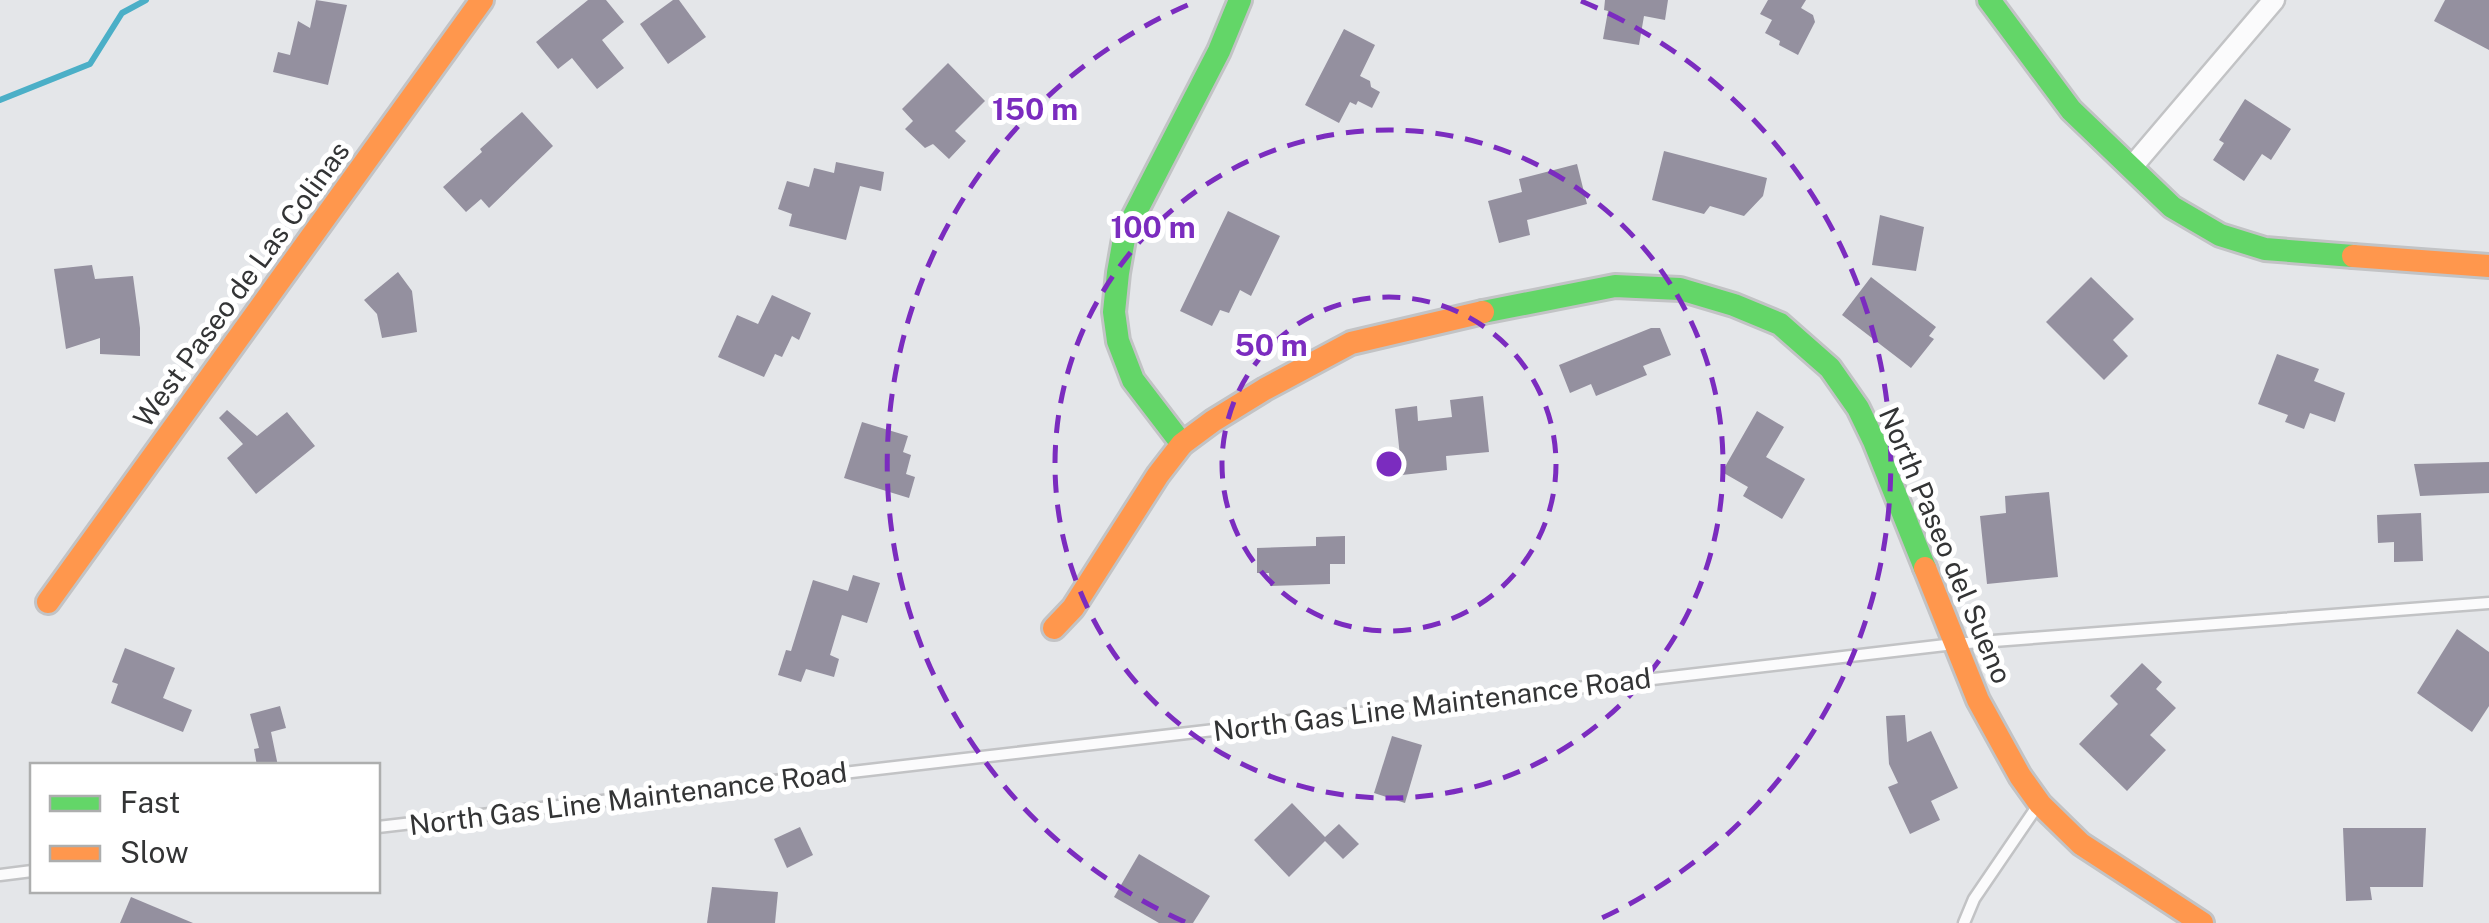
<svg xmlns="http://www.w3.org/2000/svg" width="2489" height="923" viewBox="0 0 2489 923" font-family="'Public Sans',sans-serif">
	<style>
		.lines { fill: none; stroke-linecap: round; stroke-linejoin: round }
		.stream { stroke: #4bafc7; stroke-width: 6 }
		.building { fill: #94909f }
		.lane-casing { stroke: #c2c3c5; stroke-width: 15 }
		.street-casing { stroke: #c2c3c5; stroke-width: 25 }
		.fast-casing { stroke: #c2c3c5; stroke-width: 28 }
		.slow-casing { stroke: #c2c3c5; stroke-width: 28 }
		.lane { stroke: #fbfbfc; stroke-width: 10 }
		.street { stroke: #fbfbfc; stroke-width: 20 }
		.fast { stroke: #63d668; stroke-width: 22 }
		.slow { stroke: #ff974d; stroke-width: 22 }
		.ring { fill: none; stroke: #7b2cbf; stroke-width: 5; stroke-dasharray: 18 12 }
		.labels { text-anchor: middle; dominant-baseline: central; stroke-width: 10; stroke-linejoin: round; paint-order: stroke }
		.street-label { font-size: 28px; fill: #333435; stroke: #fff }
		.centre { fill: #7b2cbf; stroke: #fff; stroke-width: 5 }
		.ring-label { font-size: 30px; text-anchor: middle; font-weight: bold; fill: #7b2cbf; stroke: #fff; stroke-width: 10; stroke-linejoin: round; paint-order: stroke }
	</style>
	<rect width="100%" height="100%" fill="#e4e6e9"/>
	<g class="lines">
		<polyline class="stream" points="0,100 90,64 122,13 146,0"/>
	</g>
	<g class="building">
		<polygon points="316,0 347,5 328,85 273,72 278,52 290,55 298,21 310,28"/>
		<polygon points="588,0 606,0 624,22 602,40 624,68 597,89 572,58 558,69 536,42"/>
		<polygon points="673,0 679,0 706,37 668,64 640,24"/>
		<polygon points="1605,0 1668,0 1665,20 1644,16 1639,45 1603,39 1608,11 1604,10"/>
		<polygon points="1768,0 1806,0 1801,8 1813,15 1815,22 1798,55 1779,45 1780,41 1765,33 1772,20 1760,14"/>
		<polygon points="2445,0 2489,0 2489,50 2434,21"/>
		<polygon points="1344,29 1375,45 1360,76 1370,81 1371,87 1380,92 1372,108 1358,101 1356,105 1350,102 1339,123 1305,105"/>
		<polygon points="948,63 985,101 955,131 966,141 949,159 933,144 925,148 905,129 913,121 902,109"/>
		<polygon points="2245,99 2291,129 2271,160 2262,154 2244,181 2213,160 2224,143 2219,140"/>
		<polygon points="522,112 553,146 489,208 481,199 466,212 443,187 482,152 480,149"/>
		<polygon points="1664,151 1767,178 1763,196 1744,216 1710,206 1704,214 1652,200"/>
		<polygon points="836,162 884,172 881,191 860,186 846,240 789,226 792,214 778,209 787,181 809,187 814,168 834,173"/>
		<polygon points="1577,164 1587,204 1527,220 1530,235 1499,243 1488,201 1522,192 1519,179"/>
		<polygon points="1228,211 1280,236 1251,296 1240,290 1229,313 1220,310 1212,326 1180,311"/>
		<polygon points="1880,215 1924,227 1916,271 1872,265"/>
		<polygon points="92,265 95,279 133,276 140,328 140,356 100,354 100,338 66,349 54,269"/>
		<polygon points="398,272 412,291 417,332 382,338 377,314 364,300"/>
		<polygon points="1871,277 1936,327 1929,336 1934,339 1911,368 1842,315"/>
		<polygon points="2091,277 2134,319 2113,340 2128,356 2104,380 2046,322"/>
		<polygon points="772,295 811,313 799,340 792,336 782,357 775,354 764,377 718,357 737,315 758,324"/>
		<polygon points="1651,328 1660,328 1671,355 1643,366 1647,375 1596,396 1591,384 1570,393 1559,365"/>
		<polygon points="2277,354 2319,369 2314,381 2345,393 2335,422 2310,413 2304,429 2285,422 2288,415 2258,404"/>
		<polygon points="1483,396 1489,452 1446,456 1447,470 1402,475 1395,409 1417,406 1418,421 1452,417 1450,400"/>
		<polygon points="227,410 257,436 287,412 315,446 256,494 227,458 243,444 219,418"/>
		<polygon points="1757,411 1784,427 1766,457 1805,479 1782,519 1743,496 1748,487 1722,472"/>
		<polygon points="862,422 908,436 903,452 911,455 906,474 915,477 909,498 844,478"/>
		<polygon points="2489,462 2489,493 2420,496 2414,464"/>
		<polygon points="2049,492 2058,577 1987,584 1980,516 2006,513 2005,496"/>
		<polygon points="2421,513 2423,561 2394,562 2394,542 2378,543 2377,515"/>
		<polygon points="1345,536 1345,564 1330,564 1330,584 1270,586 1269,573 1257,573 1257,548 1316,546 1316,537"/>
		<polygon points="853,575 880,583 867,623 842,615 830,655 839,659 834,677 806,669 801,682 778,675 786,650 791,651 813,580 848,591"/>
		<polygon points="2457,629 2489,652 2489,706 2472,732 2417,693"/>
		<polygon points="125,648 175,668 163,698 192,710 183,732 111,703 118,684 112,682"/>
		<polygon points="2142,663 2162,682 2156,689 2176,708 2150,735 2166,750 2127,791 2079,744 2118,704 2110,696"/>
		<polygon points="280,706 286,728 271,732 278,766 257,766 254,749 259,748 250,714"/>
		<polygon points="1905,715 1907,742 1931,731 1958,788 1931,801 1940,820 1910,834 1888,787 1898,783 1889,764 1886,716"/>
		<polygon points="1392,736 1422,745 1405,803 1374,793"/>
		<polygon points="1292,803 1325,837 1339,824 1359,844 1343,859 1325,841 1289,877 1254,840"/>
		<polygon points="800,827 813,855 787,868 774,839"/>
		<polygon points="2343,828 2426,828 2423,887 2370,887 2372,900 2346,901"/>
		<polygon points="1139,854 1210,896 1193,923 1159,923 1114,897"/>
		<polygon points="712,887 778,892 775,923 707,923"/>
		<polygon points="131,897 193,923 120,923"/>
	</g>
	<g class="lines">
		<g class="lane-casing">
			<g id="lane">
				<polyline points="378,827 1954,644 2489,603"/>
				<polyline points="0,875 32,871"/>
				<polyline points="1964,923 1974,899 2036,808"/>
			</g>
		</g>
		<g class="street-casing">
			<polyline id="street" points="2131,168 2274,0"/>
		</g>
		<g class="fast-casing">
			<g id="fast">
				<polyline points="1989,0 2071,110 2172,207 2220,235 2265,249 2353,256"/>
				<polyline points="1483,312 1615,286 1680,289 1734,305 1780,324 1830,368 1858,408 1874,441 1925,568"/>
				<polyline points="1182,444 1133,380 1118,341 1114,312 1118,273 1125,233 1219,51 1240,0"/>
			</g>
		</g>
		<g class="slow-casing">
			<g id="slow">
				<polyline points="2353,256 2489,266"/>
				<polyline points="1925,568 1978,700 2020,776 2040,804 2081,844 2202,923"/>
				<polyline points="48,602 482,0"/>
				<polyline points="1054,628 1073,608 1158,475 1182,444 1213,421 1265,389 1351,343 1483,312"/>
			</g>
		</g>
		<use href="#lane" class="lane"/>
		<use href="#street" class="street"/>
		<use href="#fast" class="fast"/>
		<use href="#slow" class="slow"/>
	</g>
	<g class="ring">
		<circle cx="1389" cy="464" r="167"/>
		<circle cx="1389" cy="464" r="334"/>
		<path d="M1185 922A501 501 0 0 1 1197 1M1581 1A501 501 0 0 1 1593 922"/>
	</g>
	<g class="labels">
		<g class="street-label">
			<text transform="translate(241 284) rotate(-54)">West Paseo de Las Colinas</text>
			<text transform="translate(1946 545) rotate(67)">North Paseo del Sueno</text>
			<text transform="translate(1432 704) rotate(-7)">North Gas Line Maintenance Road</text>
			<text transform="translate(628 798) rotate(-7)">North Gas Line Maintenance Road</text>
		</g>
	</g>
	<circle cx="1389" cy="464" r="15" class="centre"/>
	<g class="ring-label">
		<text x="1035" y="120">150 m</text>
		<text x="1153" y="238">100 m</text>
		<text x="1271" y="356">50 m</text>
	</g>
	<rect x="30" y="763" width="350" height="130" fill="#ffffff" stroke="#adaeae" stroke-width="2.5"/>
	<rect x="50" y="796" width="50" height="15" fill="#63d668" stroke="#adaeae" stroke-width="2.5"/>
	<text x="120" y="813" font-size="30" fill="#333435">Fast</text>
	<rect x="50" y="846" width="50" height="15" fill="#ff974d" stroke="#adaeae" stroke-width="2.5"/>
	<text x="120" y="863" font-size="30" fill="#333435">Slow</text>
</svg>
